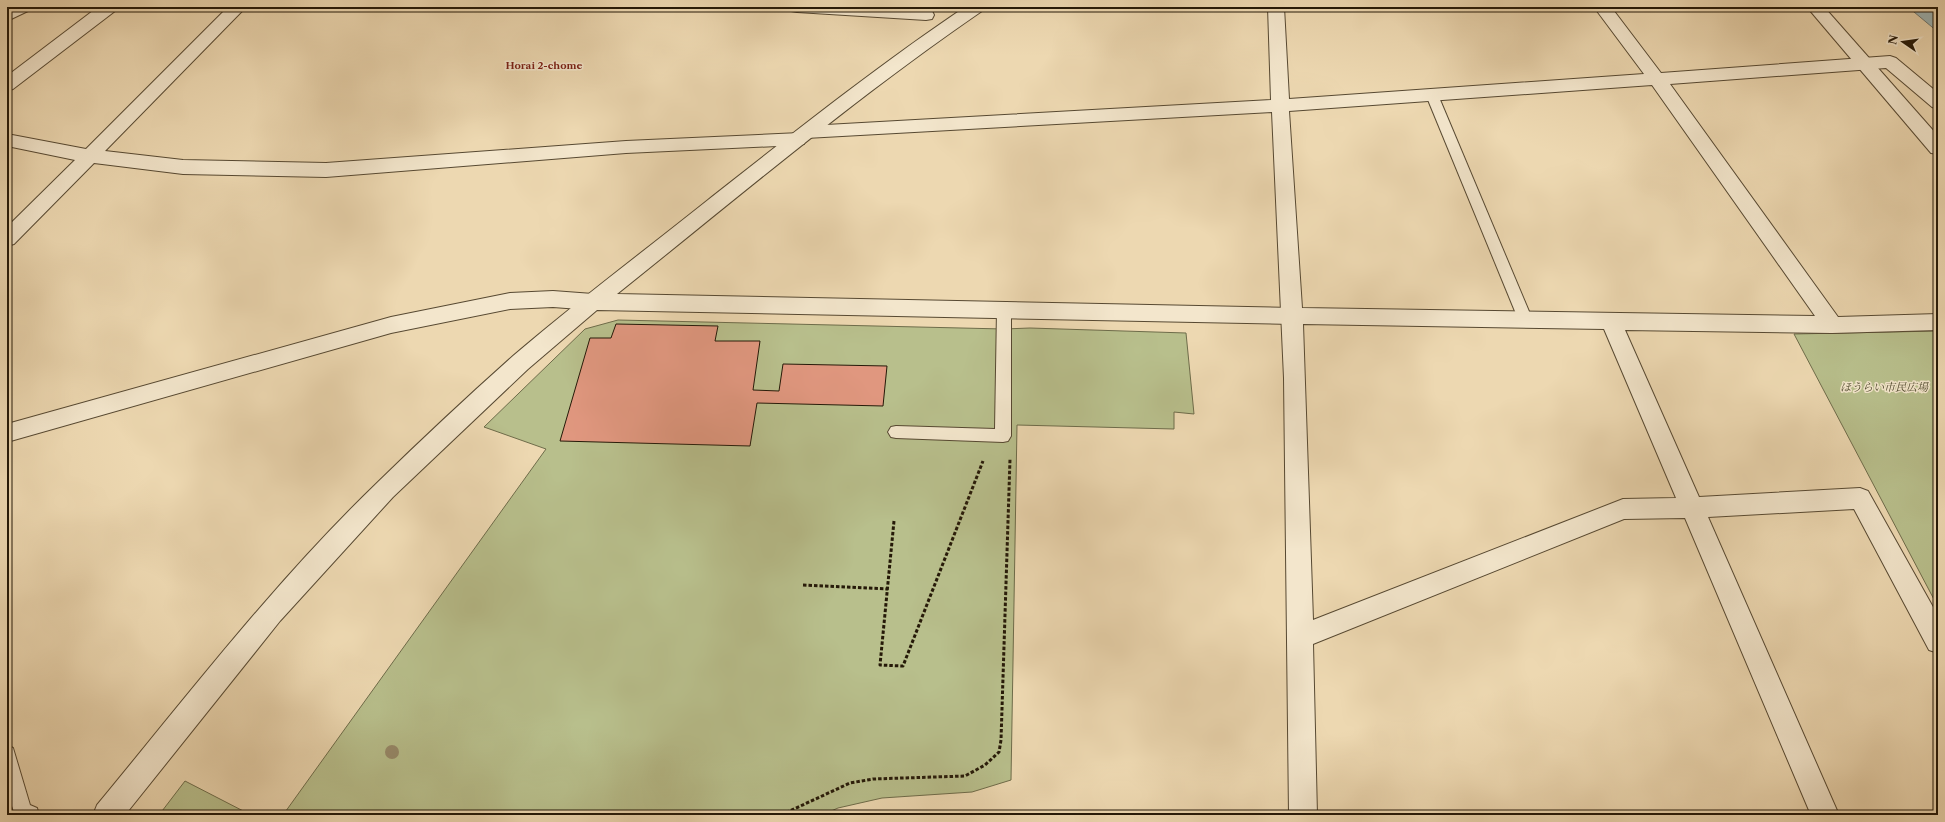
<svg xmlns="http://www.w3.org/2000/svg" width="1945" height="822" viewBox="0 0 1945 822" font-family="'Libre Caslon Text','Noto Serif JP',serif">
	<style>
		.green { fill: #b8bf8c; stroke: #6e6c4a }
		.water { fill: #9eb7b8; stroke: #6e7872 }
		.building { fill: #e0977f; stroke: #251908 }
		.lines { fill: none; stroke-linecap: round; stroke-linejoin: round }
		.service-casing { stroke: #574932; stroke-width: 2 }
		.minor-casing { stroke: #574932; stroke-width: 2 }
		.tertiary-casing { stroke: #574932; stroke-width: 2 }
		.path { stroke: #251908; stroke-width: 3; stroke-dasharray: 3.5 2; stroke-linecap: butt }
		.service { fill: #f3e6cc; fill-rule: evenodd }
		.minor { fill: #f3e6cc; fill-rule: evenodd }
		.tertiary { fill: #f3e6cc; fill-rule: evenodd }
		.tree { fill: #978a6a }
		.labels { text-anchor: middle; dominant-baseline: central; stroke-width: 3; stroke-linejoin: round; paint-order: stroke }
		.far-neighbourhood-label { font-size: 10px; font-weight: bold; fill: #7a1f14; stroke: #f3e6cc }
		.park-label { font-size: 11px; font-style: italic; fill: #514b30; stroke: #f3e6cc }
	</style>
	<rect width="100%" height="100%" fill="#edd8b1"/>
	<filter id="stains"><feTurbulence type="fractalNoise" baseFrequency=".005" numOctaves="4"/><feColorMatrix values="0 0 0 0 .2 0 0 0 0 .09 0 0 0 0 .02 0 0 0 .5 -.17"/></filter>
	<radialGradient id="worn" r=".72"><stop offset=".6" stop-color="#630" stop-opacity="0"/><stop offset="1" stop-color="#630" stop-opacity=".3"/></radialGradient>
	<g class="green">
		<polygon points="618,320 1004,329 1030,328 1186,333 1194,414 1174,412 1174,429 1017,425 1011,780 972,792 882,798 838,808 822,815 283,815 546,449 484,427 585,329"/>
		<polygon points="1938,331 1938,607 1794,334"/>
		<polygon points="185,781 251,815 159,815"/>
	</g>
	<polygon class="water" points="1908,7 1938,7 1938,32"/>
	<polygon class="building" points="616,324 718,326 715,341 760,341 753,390 779,391 783,364 887,366 883,406 757,403 750,446 560,441 590,338 611,338"/>
	<g class="lines">
		<g class="service-casing">
			<g id="service">
				<polygon points="17,7 32,7 30,10 7,21 7,12"/>
				<polygon points="1432,91 1436,92 1438,95 1533,321 1531,325 1526,327 1521,325 1519,321 1426,95 1428,92"/>
				<polygon points="1004,304 1009,306 1011,310 1011,436 1008,441 1003,442 896,438 891,437 888,432 891,427 896,426 995,429 997,310 999,306"/>
				<polygon points="7,745 13,748 30,805 37,808 39,815 15,815 7,791"/>
			</g>
		</g>
		<g class="minor-casing">
			<g id="minor">
				<polygon points="98,7 117,7 115,11 13,89 7,91 7,76"/>
				<path d="M228,7H246L105,151L183,160L326,163L626,141L800,133L802,128L808,126L1271,100L1268,7H1284L1289,99L1644,74L1594,7H1611L1661,73L1890,56L1896,58L1938,93V109L1932,107L1886,68L1670,84L1838,317L1938,314V330L1832,333L1625,330L1699,497L1860,488L1868,491L1938,616V653L1929,650L1854,509L1708,517L1839,815H1811L1685,518L1624,519L1313,644L1317,815H1289L1284,378L1272,112L806,138L804,144L798,145L626,153L326,177L183,174L94,163L14,244L7,246V227L75,160L7,146V134L86,149ZM1652,85L1815,316L1302,308L1289,111ZM1303,324L1604,329L1676,498L1623,499L1313,620Z"/>
				<polygon points="789,7 882,7 926,10 932,11 934,15 932,19 926,20 797,12 791,11"/>
				<polygon points="553,291 593,294 600,296 603,302 600,308 593,310 553,307 510,309 391,333 7,442 7,424 391,317 510,293"/>
			</g>
		</g>
		<g class="tertiary-casing">
			<g id="tertiary">
				<path d="M965,7H984L982,11C855,98 737,198 617,294L1292,308L1299,310L1302,316L1299,322L1292,324L597,310L528,369L393,497L280,621L125,815H93L97,805C188,695 275,581 378,482C422,439 467,397 513,356C576,302 643,252 708,200C792,134 876,67 965,7Z"/>
				<polygon points="1807,7 1824,7 1938,136 1938,154 1931,153"/>
			</g>
		</g>
		<g class="path">
			<polyline points="894,521 880,665 903,666 983,461"/>
			<polyline points="803,585 888,589"/>
			<polyline points="781,815 850,783 873,779 965,776 985,765 999,752 1001,740 1010,459"/>
		</g>
		<use href="#service" class="service"/>
		<use href="#minor" class="minor"/>
		<use href="#tertiary" class="tertiary"/>
	</g>
	<circle class="tree" cx="392" cy="752" r="7"/>
	<g class="labels">
		<g class="far-neighbourhood-label">
			<text x="544" y="65">Horai 2-chome</text>
		</g>
		<g class="park-label">
			<text x="1884" y="387">ほうらい市民広場</text>
		</g>
	</g>
	<rect width="1945" height="822" fill="none" stroke="#edd8b1" stroke-width="24"/>
	<rect x="8" y="8" width="1929" height="806" fill="none" stroke="#251908" stroke-width="2"/>
	<rect x="12" y="12" width="1921" height="798" fill="none" stroke="#251908"/>
	<g transform="translate(1903 42) rotate(283)" stroke="#f3e6cc" stroke-width="3" paint-order="stroke">
	<path d="M0-3L7 15L0 10L-7 15Z" fill="#251908"/>
	<text y="-6" font-size="11" font-weight="bold" text-anchor="middle" fill="#251908">N</text>
	</g>
	<rect width="100%" height="100%" filter="url(#stains)"/>
	<rect width="100%" height="100%" fill="url(#worn)"/>
</svg>
